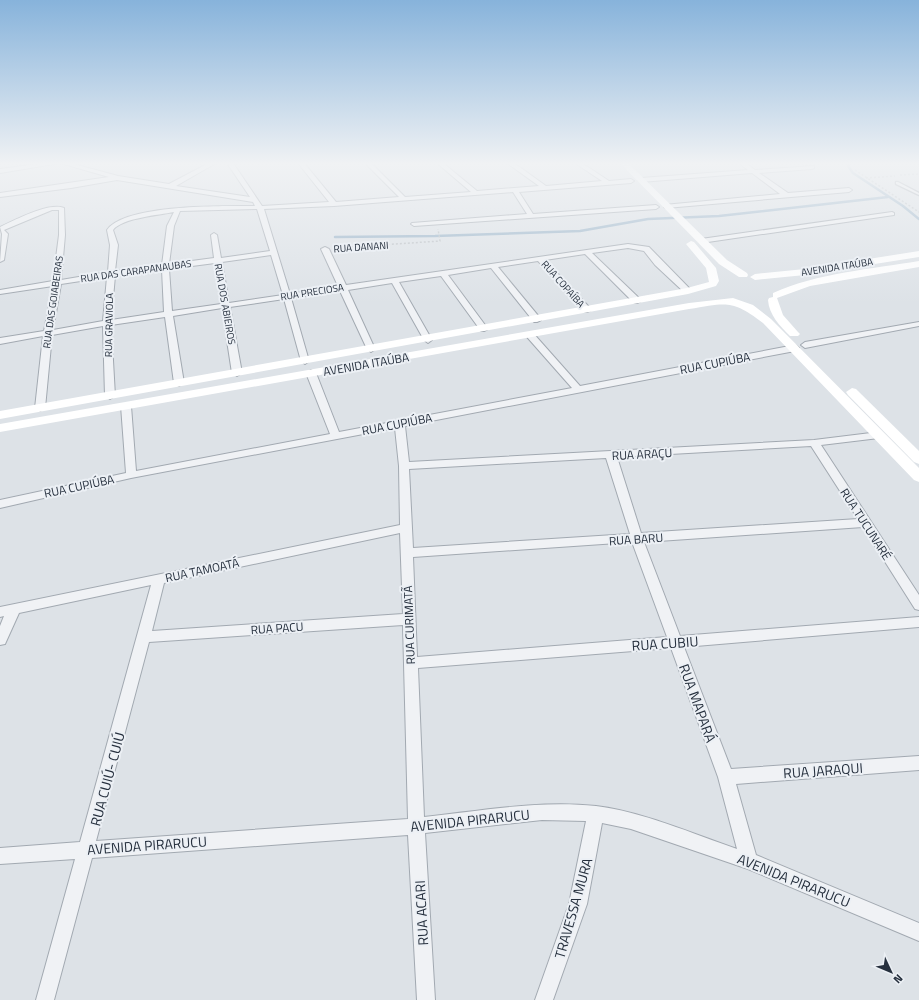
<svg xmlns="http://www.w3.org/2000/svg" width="919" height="1000" viewBox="0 0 919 1000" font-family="'Titillium Web',sans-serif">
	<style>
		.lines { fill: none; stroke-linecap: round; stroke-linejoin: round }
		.stream { stroke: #97b2c8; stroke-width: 2.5 }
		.lane-casing { stroke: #a2a9b1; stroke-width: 2.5 }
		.street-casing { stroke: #a2a9b1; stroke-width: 2 }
		.path { stroke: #bbc0c5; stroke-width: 1.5; stroke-dasharray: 2 2; stroke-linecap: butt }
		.lane { fill: #f0f2f5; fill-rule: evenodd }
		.street { fill: #f0f2f5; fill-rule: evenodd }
		.secondary { fill: #fff; fill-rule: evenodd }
		.labels { text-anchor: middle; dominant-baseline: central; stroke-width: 4; stroke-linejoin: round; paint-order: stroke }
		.far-street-label { font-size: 10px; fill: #26303e; stroke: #ecf0f5 }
		.street-label { font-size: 12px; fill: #26303e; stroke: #ecf0f5 }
		.near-street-label { font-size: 14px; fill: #26303e; stroke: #ecf0f5 }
	</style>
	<rect width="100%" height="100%" fill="#dde2e7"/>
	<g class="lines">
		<g class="stream">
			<polyline points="850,163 848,166 853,173 903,206 919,219"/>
			<polyline points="335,237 435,236 580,231 648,219 719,216 888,197"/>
		</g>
		<g class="lane-casing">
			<polygon id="lane" points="896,182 898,182 919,193 919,195 896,184"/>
		</g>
		<g class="street-casing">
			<g id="street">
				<polygon points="45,163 60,163 0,173 0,169"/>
				<path d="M60,163H70L118,176L169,184L209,163H216L176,186L250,197L227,163H233L262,206L329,202L298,163H304L336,202L399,197L365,163H371L405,197L471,192L437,163H443L477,191L539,186L507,163H514L546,186L602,181L575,163H582L609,181L631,179L634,181L631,183L519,192L533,214L656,205L659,207L656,209L414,226L411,224L412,223L527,214L513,192L334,206L264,209L290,294L338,286L321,249L325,247L329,249L346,285L628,244L649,247L692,291L685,293L655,265L644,251L628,248L592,253L640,299L641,301L637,303H634L585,254L545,260L590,308L591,310L587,312H584L538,261L498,267L540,318L541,320L537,322H534L491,268L448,275L488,329L484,331H481L441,276L399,282L432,340L428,343L424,340L392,283L348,290L375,349L371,352L367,349L340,291L291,298L309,361L305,364L301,361L284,299L230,307L242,373L237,376L232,373L222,308L173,316L184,383L179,386L174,383L165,317L111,325L115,396L110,399L105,396L103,326L52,335L45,408L40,411L35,408L43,336L0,344V338L44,331L53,286L0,294V290L53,281L59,235V210H52L4,230L8,234L4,260L0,262L2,234L0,227C15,220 49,202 64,208L65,235L61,280L108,272L110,245L107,230C125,204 224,206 255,206L253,202L117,180L71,188L0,197V193L109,177ZM257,209L270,251L221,258L217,235L214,233L211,235L214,258L169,264L174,226L180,211ZM174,212L167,226L162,265L115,271L118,245L113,230C122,218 159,215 174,212ZM271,255L283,295L229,303L222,262ZM215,263L221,304L172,311L169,269ZM162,270L164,312L111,320L115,276ZM107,277L103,321L53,330L61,284Z"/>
				<polygon points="739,163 746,163 755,170 814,166 814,168 812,169 759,173 788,193 849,188 852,190 849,192 666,208 664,207 664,205 780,194 752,173 641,182 638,180 641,178 748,170"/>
				<polygon points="892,212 894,213 894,215 701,243 698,241 701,239"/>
				<polygon points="919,322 919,326 805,348 801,345 805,342"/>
				<path d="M530,332L533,333L580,386L795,345L799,348L795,351L405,426L409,462L814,440L879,432L884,435L879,438L821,445L919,595V610L915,609L863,527L644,542L680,636L919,617V627L684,647L731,769L919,756V770L736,784L756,855L919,923V941L748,869L631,829L602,823L587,904L553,1000H535L569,904L586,821L542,820L425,833L435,1000H417L408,835L92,858L54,1000H36L75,859L0,864V848L80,842L151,585L19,613L5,644L0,645V626L4,616L0,617V607L400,525L399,466L395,428L131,478L0,508V500L126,473L121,406L126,403L131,406L136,471L330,434L306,373L311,370L316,373L339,432L572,388L527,337L526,335ZM811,446L858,519L641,533L617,457ZM606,458L630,534L413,548L409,469ZM400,533L403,614L152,631L164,583ZM632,542L667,637L417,657L413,557ZM403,625L408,819L96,841L149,642ZM671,648L718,777L737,849C694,834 640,811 596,806C538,800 480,811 424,817L418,668Z"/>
			</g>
		</g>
		<g class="path">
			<polyline points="855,170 919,212"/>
			<polyline points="900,175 919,174"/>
			<polyline points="866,178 895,176"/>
			<polyline points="336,248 440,241 438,229"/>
		</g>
		<use href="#lane" class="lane"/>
		<use href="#street" class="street"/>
		<g class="secondary">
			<polygon points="620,163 628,163 727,260 747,273 748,275 747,277 739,277 719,264"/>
			<polygon points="691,241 694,242 716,268 719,281 716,286 688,294 0,419 0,411 687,288 709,282 706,268 686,244"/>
			<polygon points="919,251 919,257 805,275 755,280 750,277 755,274 805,269"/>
			<path d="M919,261V267L810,286L777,298L783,315L798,332L800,334L798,336H790C780,326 769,315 768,300L769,298L773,297V293C817,273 872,269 919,261Z"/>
			<path d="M733,298L753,305L771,319L919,468V482L914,480L763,323C732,299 727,303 689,309L0,432V424L689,303Z"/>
			<polygon points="852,388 856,389 919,451 919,464 914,462 848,395 846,392"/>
		</g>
	</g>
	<linearGradient id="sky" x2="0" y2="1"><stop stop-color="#87b3db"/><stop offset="0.54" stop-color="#f0f2f4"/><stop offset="1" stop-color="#f0f2f4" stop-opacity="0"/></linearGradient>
	<rect width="919" height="303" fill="url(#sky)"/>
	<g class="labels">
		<g class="far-street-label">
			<text transform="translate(361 247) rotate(-4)">RUA DANANI</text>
			<text transform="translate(837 267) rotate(-9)">AVENIDA ITAÚBA</text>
			<text transform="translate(136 271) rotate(-8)">RUA DAS CARAPANAUBAS</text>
			<text transform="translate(563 284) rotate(48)">RUA COPAÍBA</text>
			<text transform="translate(312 292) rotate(-9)">RUA PRECIOSA</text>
			<text transform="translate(53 302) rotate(-82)">RUA DAS GOIABEIRAS</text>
			<text transform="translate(225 304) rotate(80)">RUA DOS ABIEIROS</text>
			<text transform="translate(109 325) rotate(-89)">RUA GRAVIOLA</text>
		</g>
		<g class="street-label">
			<text transform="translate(715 363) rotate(-11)">RUA CUPIÚBA</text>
			<text transform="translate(366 364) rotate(-10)">AVENIDA ITAÚBA</text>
			<text transform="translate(397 424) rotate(-11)">RUA CUPIÚBA</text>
			<text transform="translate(642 454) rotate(-3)">RUA ARAÇU</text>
			<text transform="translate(79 486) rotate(-12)">RUA CUPIÚBA</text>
			<text transform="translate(866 524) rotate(57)">RUA TUCUNARÉ</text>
			<text transform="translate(636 539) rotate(-4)">RUA BARU</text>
			<text transform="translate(202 570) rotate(-12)">RUA TAMOATÁ</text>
			<text transform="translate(409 625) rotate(-92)">RUA CURIMATÃ</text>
			<text transform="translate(277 628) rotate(-4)">RUA PACU</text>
		</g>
		<g class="near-street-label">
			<text transform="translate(665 643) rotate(-4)">RUA CUBIU</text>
			<text transform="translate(698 703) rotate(70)">RUA MAPARÁ</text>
			<text transform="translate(823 770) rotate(-4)">RUA JARAQUI</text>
			<text transform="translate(107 779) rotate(-75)">RUA CUIÚ- CUIÚ</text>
			<text transform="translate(470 820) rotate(-6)">AVENIDA PIRARUCU</text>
			<text transform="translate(147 845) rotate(-4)">AVENIDA PIRARUCU</text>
			<text transform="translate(794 880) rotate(22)">AVENIDA PIRARUCU</text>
			<text transform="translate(573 908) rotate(-74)">TRAVESSA MURA</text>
			<text transform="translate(421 913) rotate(-93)">RUA ACARI</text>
		</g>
	</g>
	<g transform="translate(891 972) rotate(134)" stroke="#ecf0f5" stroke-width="3" paint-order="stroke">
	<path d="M0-3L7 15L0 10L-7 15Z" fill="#26303e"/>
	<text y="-6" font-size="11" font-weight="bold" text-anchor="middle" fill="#26303e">N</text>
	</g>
</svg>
